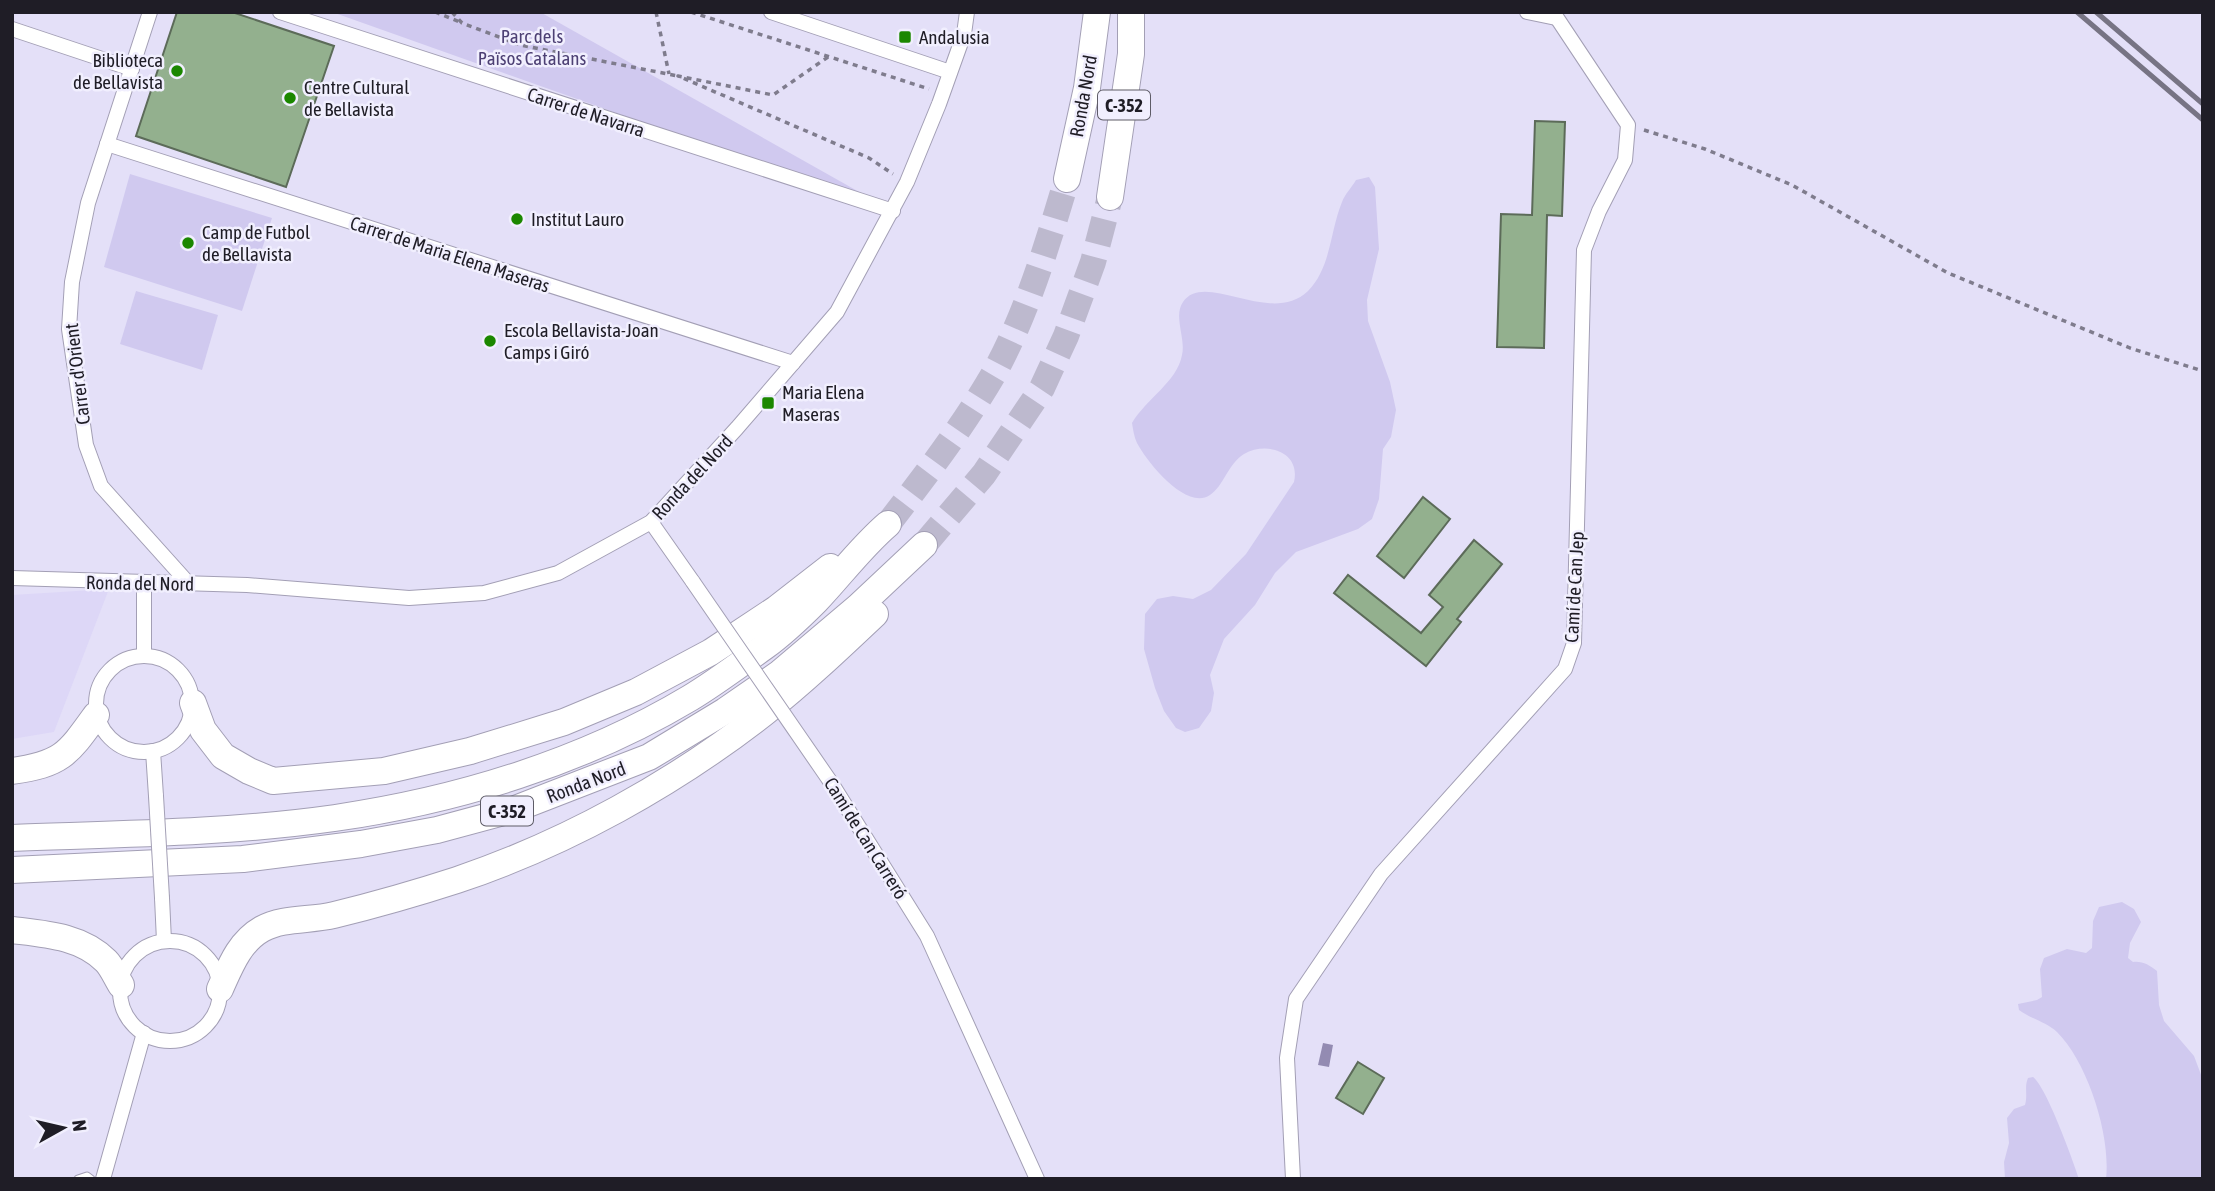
<svg xmlns="http://www.w3.org/2000/svg" width="2215" height="1191" viewBox="0 0 2215 1191" font-family="'Asap Condensed',sans-serif">
	<style>
		.built { fill: #ddd7f7 }
		.green { fill: #d0c9ef }
		.water { fill: #938bb2 }
		.building { fill: #93b08e; stroke: #5c6b59; stroke-width: 2 }
		.lines { fill: none; stroke-linecap: round; stroke-linejoin: round }
		.highway-tunnel { stroke: #bdb9ce; stroke-width: 26; stroke-dasharray: 26 13; stroke-linecap: butt }
		.lane-casing { stroke: #a39fb5; stroke-width: 9 }
		.street-casing { stroke: #a39fb5; stroke-width: 16 }
		.highway-casing { stroke: #a39fb5; stroke-width: 28 }
		.path { stroke: #7f7c8d; stroke-width: 3.5; stroke-dasharray: 5 5; stroke-linecap: butt }
		.lane { stroke: #fff; stroke-width: 7 }
		.street { stroke: #fff; stroke-width: 14 }
		.highway { stroke: #fff; stroke-width: 26 }
		.rail { stroke: #777484; stroke-width: 5 }
		.street-bridge-casing { stroke: #a39fb5; stroke-width: 16; stroke-linecap: butt }
		.street-bridge { stroke: #fff; stroke-width: 14 }
		.poi-dot { fill: #1b8700; stroke: #f1effe; stroke-width: 2.5 }
		.labels { text-anchor: middle; dominant-baseline: central; stroke-width: 5; stroke-linejoin: round; paint-order: stroke }
		.shield { fill: #f1effe; stroke: #5e5c67; stroke-width: 2 }
		.shield-label { font-size: 18px; font-weight: bold; fill: #1f1d26 }
		.park-label { font-size: 19px; fill: #4d4074; stroke: #f1effe }
		.poi-label { font-size: 19px; fill: #1f1d26; stroke: #f1effe; text-anchor: start }
		.street-label { font-size: 19px; fill: #1f1d26; stroke: #f1effe }
	</style>
	<rect width="100%" height="100%" fill="#e4e0f8"/>
	<polygon class="built" points="109,589 54,732 12,739 12,595"/>
	<g class="green">
		<polygon points="332,12 540,12 893,211"/>
		<polygon points="130,174 272,218 242,311 104,267"/>
		<path d="M1369,177L1375,187L1379,249L1367,300L1368,321L1390,382L1396,410L1391,437L1383,449L1379,499L1372,519L1358,529L1296,552L1275,573L1255,605L1224,639L1210,675L1214,693L1211,711L1199,728L1185,732L1176,728L1164,711L1155,688L1144,649L1145,614L1157,599L1173,596L1193,599L1211,590L1246,554L1294,482C1301,452 1267,441 1244,454C1228,464 1223,487 1210,495C1186,511 1147,462 1137,443C1134,437 1133,429 1132,423C1146,399 1177,382 1182,355C1186,339 1173,316 1183,302C1205,270 1270,327 1308,291C1331,268 1330,231 1342,202C1345,194 1352,187 1356,180Z"/>
		<polygon points="136,291 218,315 202,370 120,344"/>
		<path d="M2122,902L2134,909L2141,922L2130,943L2128,958L2133,962C2143,961 2149,965 2157,971L2159,1005L2164,1021L2194,1056L2203,1080V1179H2106C2111,1136 2088,1063 2057,1032C2046,1022 2031,1019 2019,1010L2018,1004L2037,1000L2042,997L2040,969L2044,958L2067,949L2086,953L2092,948L2093,921L2099,907Z"/>
		<path d="M2033,1077C2046,1086 2073,1160 2079,1179H2005L2004,1162L2009,1143L2007,1118L2014,1109L2025,1105C2028,1095 2024,1087 2028,1078Z"/>
	</g>
	<polygon class="water" points="1323,1043 1333,1045 1329,1067 1318,1065"/>
	<g class="building">
		<polygon points="177,12 232,12 334,46 286,187 136,136"/>
		<polygon points="1535,121 1565,122 1562,216 1547,215 1544,348 1497,347 1501,214 1532,215"/>
		<polygon points="1423,497 1450,519 1404,578 1377,556"/>
		<polygon points="1474,540 1502,564 1457,619 1461,622 1426,666 1334,593 1348,575 1421,633 1443,607 1429,595"/>
		<polygon points="1358,1062 1384,1078 1363,1114 1336,1098"/>
	</g>
	<g class="lines">
		<g class="highway-tunnel">
			<path d="M888,524C925,476 962,428 993,375C1027,314 1047,245 1067,179"/>
			<polyline points="924,545 984,474 1042,388 1066,336 1093,262 1110,197"/>
		</g>
		<g class="lane-casing">
			<polyline id="lane" points="78,1179 87,1176 91,1179"/>
		</g>
		<g class="street-casing">
			<g id="street">
				<polyline points="150,12 88,203 72,282 69,329 86,445 101,486 189,584"/>
				<polyline points="280,12 893,211"/>
				<polyline points="771,12 950,72"/>
				<polyline points="1527,12 1556,18"/>
				<polyline points="12,29 132,69"/>
				<polyline points="107,144 793,363"/>
				<polyline points="651,522 693,582"/>
				<polyline points="12,578 247,585 409,598 484,593 558,573 651,522 737,428 837,312 907,182 939,104 964,34 967,12"/>
				<polyline points="144,583 144,656"/>
				<circle cx="144" cy="704" r="48"/>
				<polyline points="153,751 156,796"/>
				<polyline points="832,784 927,936 1037,1179"/>
				<polyline points="162,898 164,941"/>
				<circle cx="170" cy="991" r="50"/>
				<polyline points="103,1179 144,1033"/>
				<polyline points="1293,1179 1287,1058 1296,999 1381,874 1565,669 1574,643 1584,250 1599,211 1625,160 1628,125 1553,12"/>
			</g>
		</g>
		<g class="highway-casing">
			<g id="highway">
				<polyline points="1067,179 1087,88 1097,12"/>
				<polyline points="1110,197 1131,54 1131,12"/>
				<polyline points="193,703 203,730 223,756 249,771 273,781 384,771 470,751 564,722 636,692 711,652 776,609 830,567"/>
				<path d="M12,771C62,764 68,754 96,715"/>
				<path d="M12,838C119,834 229,833 335,818C458,800 583,762 690,698C715,683 740,664 764,647C782,634 800,617 816,601C840,576 861,547 888,524"/>
				<polyline points="12,870 243,859 361,844 437,830 515,809 649,757 725,711 780,673 858,607 924,545"/>
				<path d="M12,930C45,934 81,936 106,961C112,967 116,977 121,985"/>
				<path d="M220,989C230,967 239,942 262,929C284,917 310,921 334,915C375,905 417,893 457,880C567,843 673,784 764,713C803,682 839,648 875,614"/>
			</g>
		</g>
		<g class="path">
			<polyline points="435,12 460,22"/>
			<polyline points="452,12 462,23 520,45 678,76"/>
			<polyline points="656,12 669,74"/>
			<polyline points="691,12 929,89"/>
			<polyline points="828,57 773,95 678,76 869,158 893,174"/>
			<polyline points="1644,130 1705,149 1792,185 1948,273 2130,348 2203,371"/>
		</g>
		<use href="#lane" class="lane"/>
		<use href="#street" class="street"/>
		<use href="#highway" class="highway"/>
		<g class="rail">
			<polyline points="2077,12 2203,120"/>
			<polyline points="2096,12 2203,104"/>
		</g>
		<g class="street-bridge-casing">
			<g id="street-bridge">
				<polyline points="693,582 832,784"/>
				<polyline points="156,796 162,898"/>
			</g>
		</g>
		<use href="#street-bridge" class="street-bridge"/>
	</g>
	<g class="poi-dot">
		<rect x="898" y="30" width="14" height="14" rx="3.5"/>
		<circle cx="177" cy="71" r="7"/>
		<circle cx="290" cy="98" r="7"/>
		<circle cx="517" cy="219" r="7"/>
		<circle cx="188" cy="243" r="7"/>
		<circle cx="490" cy="341" r="7"/>
		<rect x="761" y="396" width="14" height="14" rx="3.5"/>
	</g>
	<g class="labels">
		<g class="shield">
			<rect x="1098" y="90.5" width="52" height="29" rx="5"/>
			<rect x="481" y="796.5" width="52" height="29" rx="5"/>
		</g>
		<g class="shield-label">
			<text x="1124" y="105">C-352</text>
			<text x="507" y="811">C-352</text>
		</g>
		<g class="park-label">
			<text x="532" y="36">Parc dels<tspan x="532" dy="22">Països Catalans</tspan></text>
		</g>
		<g class="poi-label">
			<text x="919" y="37">Andalusia</text>
			<text x="163" y="60" text-anchor="end">Biblioteca<tspan x="163" dy="22">de Bellavista</tspan></text>
			<text x="304" y="87">Centre Cultural<tspan x="304" dy="22">de Bellavista</tspan></text>
			<text x="531" y="219">Institut Lauro</text>
			<text x="202" y="232">Camp de Futbol<tspan x="202" dy="22">de Bellavista</tspan></text>
			<text x="504" y="330">Escola Bellavista-Joan<tspan x="504" dy="22">Camps i Giró</tspan></text>
			<text x="782" y="392">Maria Elena<tspan x="782" dy="22">Maseras</tspan></text>
		</g>
		<g class="street-label">
			<text transform="translate(1083 96) rotate(-80)">Ronda Nord</text>
			<text transform="translate(586 112) rotate(18)">Carrer de Navarra</text>
			<text transform="translate(450 254) rotate(18)">Carrer de Maria Elena Maseras</text>
			<text transform="translate(77 374) rotate(-97)">Carrer d'Orient</text>
			<text transform="translate(692 477) rotate(-47)">Ronda del Nord</text>
			<text transform="translate(140 583) rotate(1)">Ronda del Nord</text>
			<text transform="translate(1574 587) rotate(-87)">Camí de Can Jep</text>
			<text transform="translate(586 782) rotate(-21)">Ronda Nord</text>
			<text transform="translate(866 838) rotate(58)">Camí de Can Carreró</text>
		</g>
	</g>
	<rect width="2215" height="1191" fill="none" stroke="#1f1d26" stroke-width="28"/>
	<g transform="translate(63 1128) rotate(82)" stroke="#f1effe" stroke-width="5" paint-order="stroke">
	<path d="M0-5L12 26L0 18L-12 26Z" fill="#1f1d26"/>
	<text y="-10" font-size="19" font-weight="bold" text-anchor="middle" fill="#1f1d26">N</text>
	</g>
</svg>
